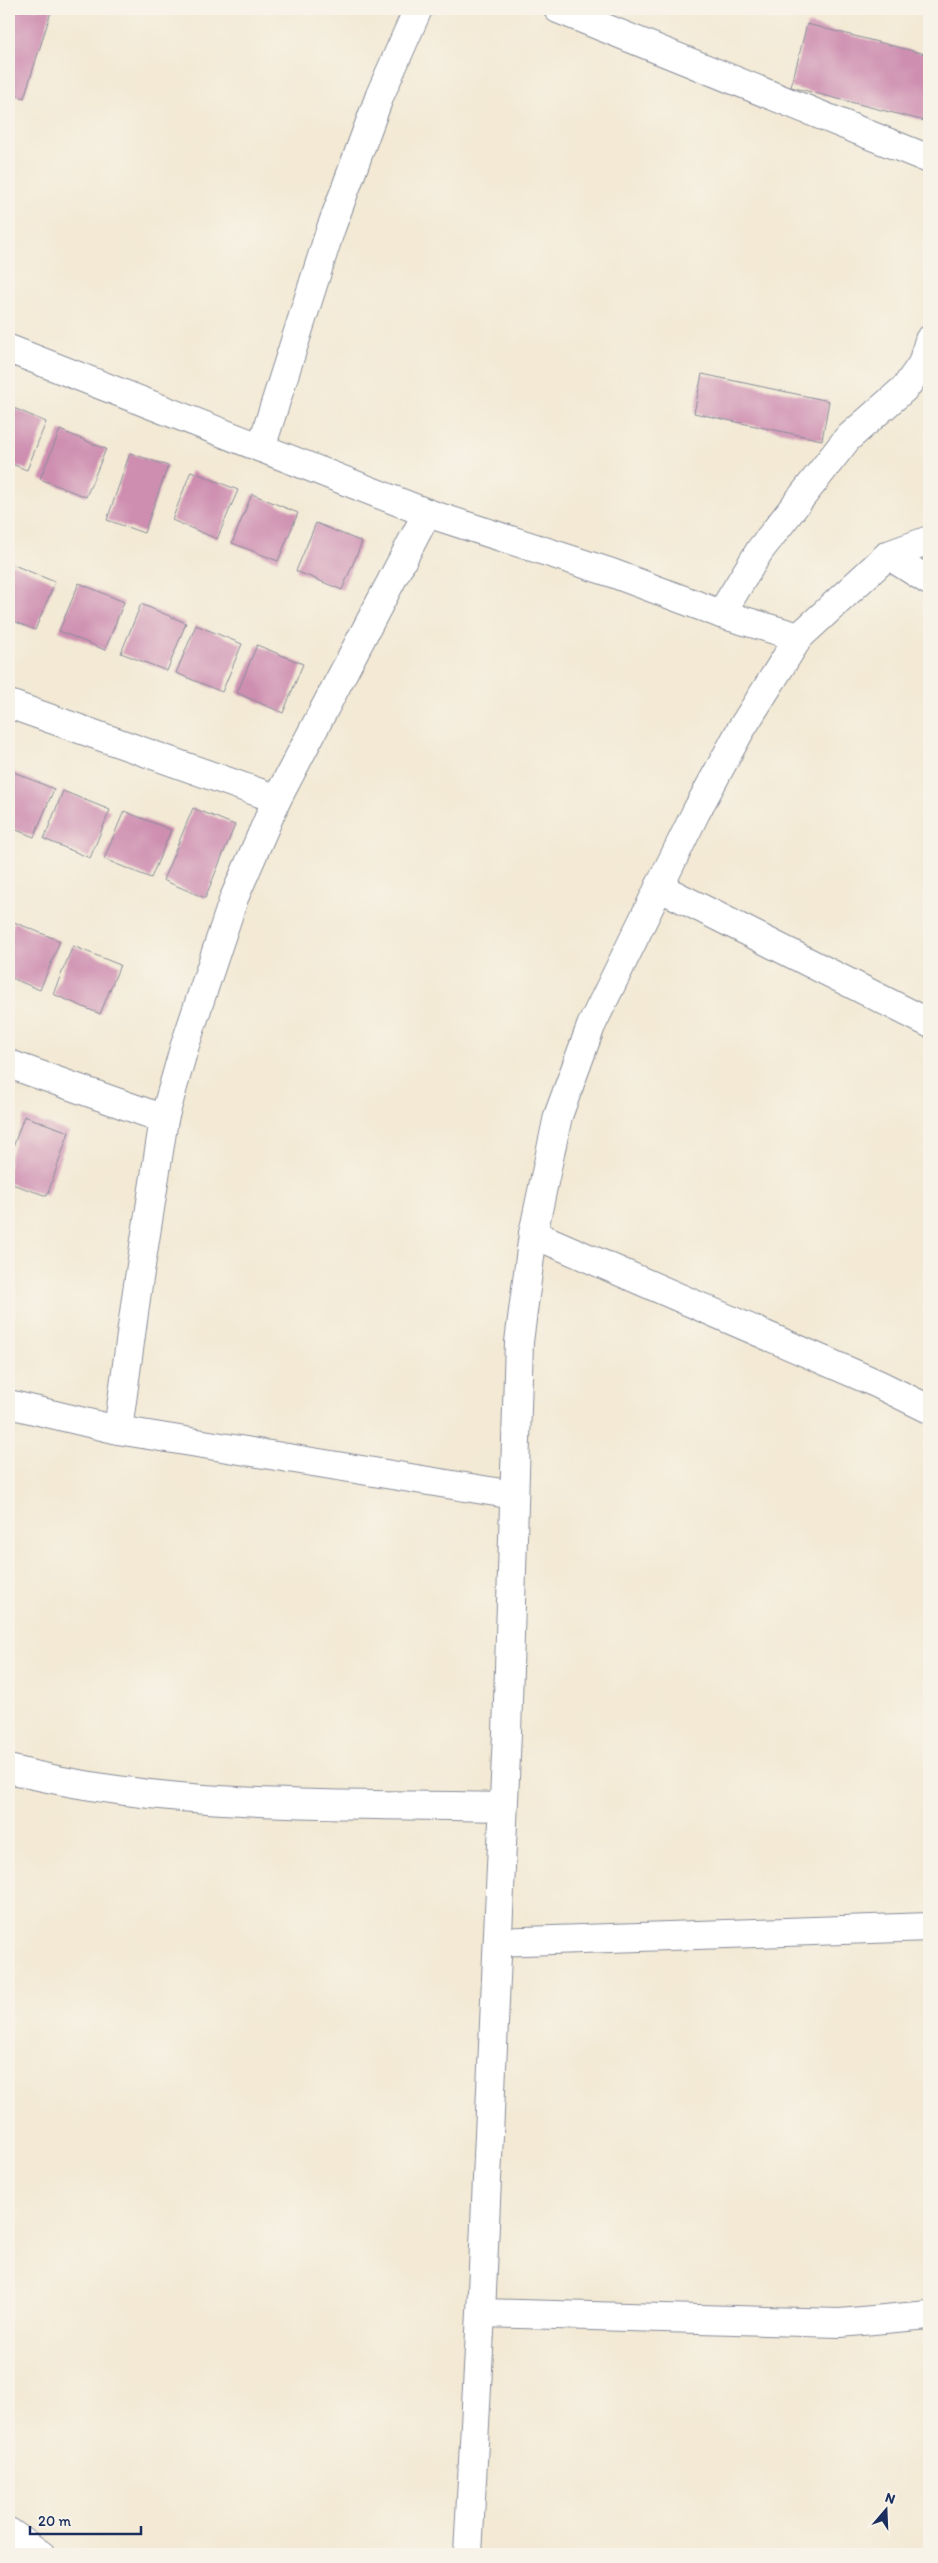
<svg xmlns="http://www.w3.org/2000/svg" width="938" height="2563" viewBox="0 0 938 2563" font-family="Itim,sans-serif">
	<style>
		.building { fill: #ce8eb0 }
		.lines { fill: none; stroke-linecap: round; stroke-linejoin: round }
		.street-casing { stroke: #878c99; stroke-width: 30 }
		.street { stroke: #fff; stroke-width: 28 }
	</style>
	<rect width="100%" height="100%" fill="#f7f3e8"/>
	<filter id="ink" filterUnits="userSpaceOnUse"><feTurbulence type="fractalNoise" baseFrequency=".02" numOctaves="2"/><feDisplacementMap in="SourceGraphic" scale="10" xChannelSelector="R" yChannelSelector="G"/><feConvolveMatrix kernelMatrix="1 2 1 2 8 2 1 2 1" color-interpolation-filters="sRGB"/></filter>
	<filter id="wash" filterUnits="userSpaceOnUse"><feTurbulence type="fractalNoise" baseFrequency=".0096" numOctaves="4" result="noise"/><feDisplacementMap in="SourceGraphic" scale="20" xChannelSelector="R" yChannelSelector="G"/><feGaussianBlur stdDeviation="1.12" result="paint"/><feColorMatrix in="noise" values="0 0 0 0 0 0 0 0 0 0 0 0 0 0 0 0 0 1.4 0 .05"/><feComposite in="paint" operator="in"/></filter>
	<g filter="url(#wash)">
		<rect width="100%" height="100%" fill="#f3e9d4"/>
		<g id="blocks">
			<g class="building">
				<polygon points="9,9 52,9 24,98 9,93"/>
				<polygon points="807,24 929,55 929,122 791,87"/>
				<polygon points="702,374 829,401 822,440 694,413"/>
				<polygon points="9,406 46,422 27,470 9,463"/>
				<polygon points="60,430 106,449 86,497 40,479"/>
				<polygon points="130,453 168,466 144,533 107,520"/>
				<polygon points="191,471 238,490 217,539 172,520"/>
				<polygon points="252,494 298,513 278,561 232,543"/>
				<polygon points="316,523 362,542 342,590 296,571"/>
				<polygon points="9,563 55,582 35,630 9,619"/>
				<polygon points="79,583 124,602 105,650 59,631"/>
				<polygon points="141,604 186,623 167,671 121,653"/>
				<polygon points="196,625 242,644 222,692 176,673"/>
				<polygon points="257,645 303,664 283,713 237,693"/>
				<polygon points="9,770 54,789 34,837 9,827"/>
				<polygon points="63,791 110,810 90,858 44,839"/>
				<polygon points="193,808 235,825 205,898 163,880"/>
				<polygon points="124,811 171,830 151,878 104,859"/>
				<polygon points="14,922 60,941 40,990 9,977 9,935"/>
				<polygon points="73,946 120,965 100,1014 53,994"/>
				<polygon points="24,1116 69,1132 47,1196 9,1183 9,1159"/>
			</g>
		</g>
	</g>
	<g filter="url(#ink)">
		<use href="#blocks" fill-opacity="0" stroke="#878c99" stroke-width="1"/>
		<g class="lines">
			<g class="street-casing">
				<g id="street">
					<polyline points="558,9 929,159"/>
					<polyline points="9,349 427,513 612,573 721,614 799,637"/>
					<polyline points="261,448 331,228 380,95 418,9"/>
					<polyline points="888,555 929,581"/>
					<polyline points="721,614 760,550 847,439 906,387 922,364 929,340"/>
					<polyline points="9,704 277,799"/>
					<polyline points="659,887 929,1023"/>
					<polyline points="9,1064 164,1119"/>
					<polyline points="533,1234 878,1384 929,1409"/>
					<polyline points="9,1404 118,1430 514,1495"/>
					<polyline points="118,1430 137,1291 164,1119 184,1048 234,898 277,799 427,513"/>
					<path d="M9,1769C166,1810 341,1803 503,1807"/>
					<polyline points="498,1942 929,1927"/>
					<polyline points="481,2313 840,2323 929,2315"/>
					<polyline points="9,2532 40,2554"/>
					<polyline points="468,2554 481,2313 507,1733 519,1342 533,1234 558,1116 591,1026 696,812 740,731 799,637 888,555 929,540"/>
				</g>
			</g>
			<use href="#street" class="street"/>
		</g>
	</g>
	<rect width="938" height="2563" fill="none" stroke="#f7f3e8" stroke-width="30"/>
	<g transform="translate(886 2510) rotate(19)" stroke="#f7f3e8" stroke-width="4" paint-order="stroke">
	<path d="M0-4L9 19L0 12L-9 19Z" fill="#1b2f5e"/>
	<text y="-8" font-size="14" font-weight="bold" text-anchor="middle" fill="#1b2f5e">N</text>
	</g>
	<path d="M30 2526v8h111v-8" fill="none" stroke="#1b2f5e" stroke-width="2.5"/>
	<text x="38" y="2526" font-size="15" fill="#1b2f5e" stroke="#f7f3e8" stroke-width="4" paint-order="stroke">20 m</text>
</svg>
